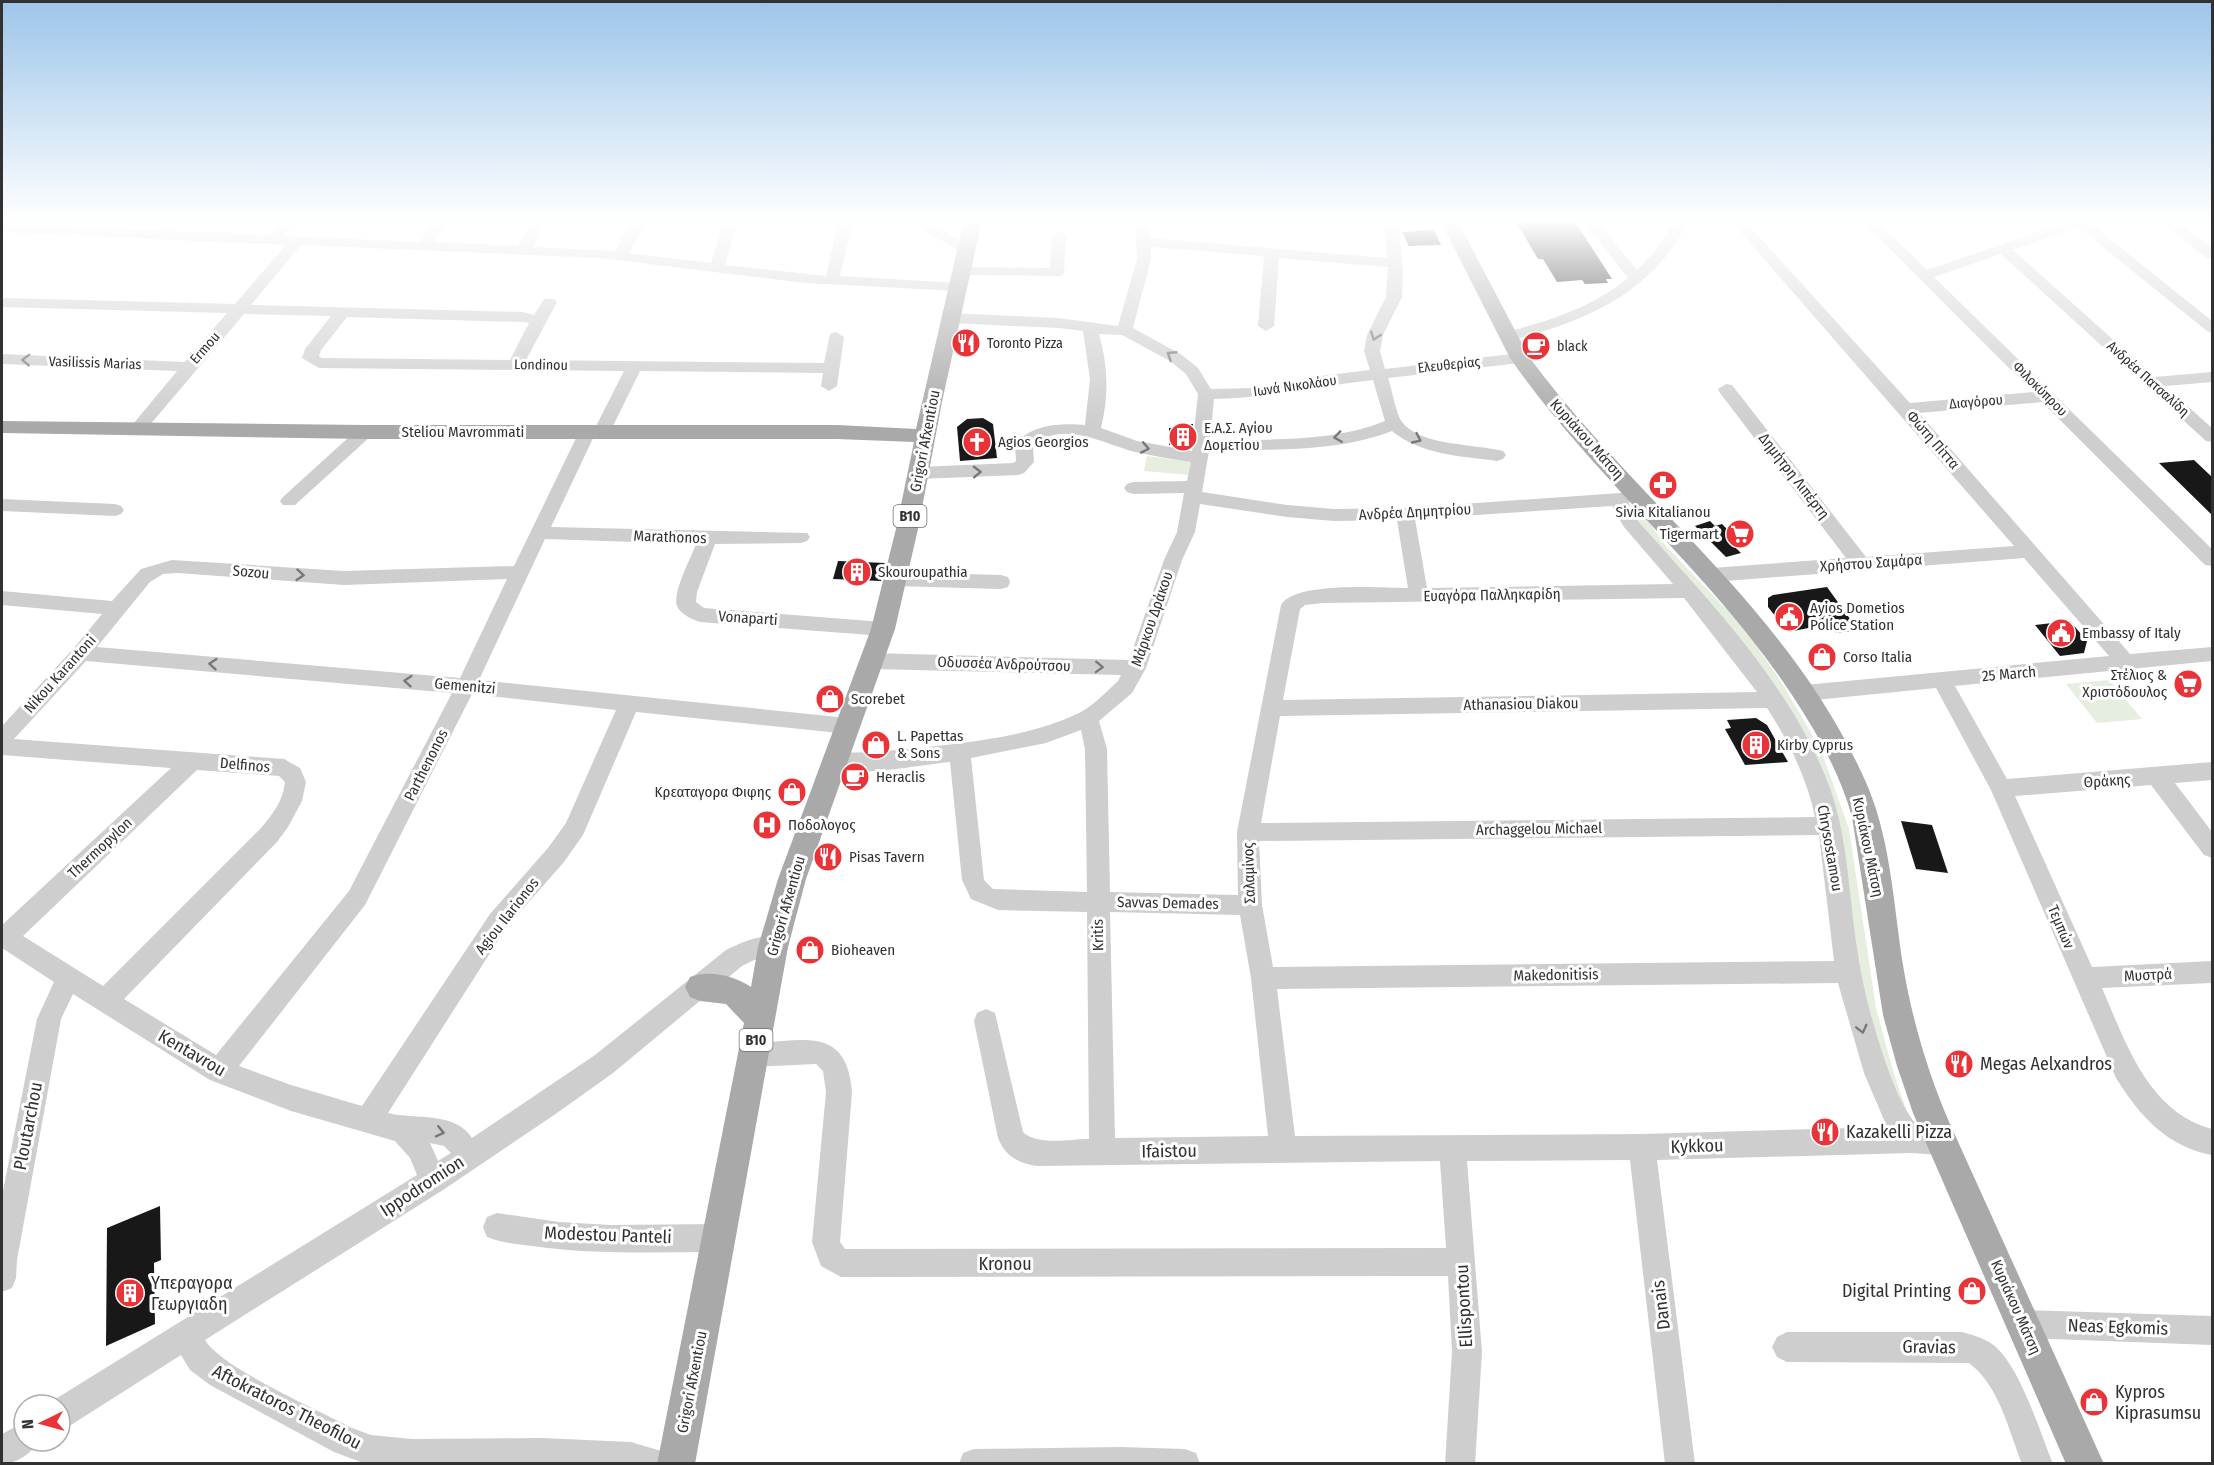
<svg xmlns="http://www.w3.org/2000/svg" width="2214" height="1465" viewBox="0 0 2214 1465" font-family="'Fira Sans Condensed',sans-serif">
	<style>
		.green { fill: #e6eedf }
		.building { fill: #181818 }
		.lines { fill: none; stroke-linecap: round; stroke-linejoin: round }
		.minor { fill: #cecece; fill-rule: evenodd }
		.major { fill: #a9a9a9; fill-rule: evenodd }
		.oneway { stroke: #787878 }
		.labels { text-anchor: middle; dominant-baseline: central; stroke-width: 6; stroke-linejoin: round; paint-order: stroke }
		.far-poi-label { font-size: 14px; fill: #313131; stroke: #fff; text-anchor: start }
		.far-street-label { font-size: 14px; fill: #313131; stroke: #fff }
		.shield { fill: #fff; stroke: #6f6f6f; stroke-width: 1.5 }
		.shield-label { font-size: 14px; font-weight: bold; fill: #313131 }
		.poi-label { font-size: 15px; fill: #313131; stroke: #fff; text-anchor: start }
		.street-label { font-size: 15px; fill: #313131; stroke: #fff }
		.near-street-label { font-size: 18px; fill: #313131; stroke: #fff }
		.near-poi-label { font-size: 18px; fill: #313131; stroke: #fff; text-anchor: start }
	</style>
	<rect width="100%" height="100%" fill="#fff"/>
	<g class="green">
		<polygon points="1147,456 1193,462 1191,475 1144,471"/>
		<polygon points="1638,507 1666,546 1722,605 1737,617 1783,685 1821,750 1849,829 1876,1008 1893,1071 1908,1115 1906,1120 1871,1036 1815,766 1631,515 1631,511"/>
		<polygon points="2109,680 2142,719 2097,723 2066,684"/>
	</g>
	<g class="building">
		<polygon points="1515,220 1574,220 1612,279 1606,279 1608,283 1585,284 1582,280 1557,282 1543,259 1538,259"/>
		<polygon points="1434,230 1441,245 1409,246 1402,232"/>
		<polygon points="983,418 993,424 997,458 960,461 957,427 967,419"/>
		<polygon points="1180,424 1193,424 1190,445 1169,445 1169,428 1180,428"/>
		<polygon points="2194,460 2212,477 2212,515 2159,463"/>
		<polygon points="1710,521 1715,526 1722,524 1734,536 1726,538 1741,553 1726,557 1695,526"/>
		<polygon points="838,561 885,563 881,581 833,579"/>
		<polygon points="1827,587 1858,630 1836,633 1829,624 1788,632 1768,607 1768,598 1773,595"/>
		<polygon points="2070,621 2087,641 2084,653 2060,656 2035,625"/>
		<polygon points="1756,718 1767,725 1788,762 1745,765 1725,729 1731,728 1727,720"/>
		<polygon points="1901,821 1932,825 1948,873 1916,869"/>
		<polygon points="160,1206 161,1260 154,1263 155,1324 106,1346 107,1228"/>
	</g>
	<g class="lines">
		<g class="minor">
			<path d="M283,220H298L283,236L420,242L435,220H449L434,242L518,246L533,220H547L533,247L615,251L633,220H647L629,253L711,263L724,220H738L725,265L826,276L839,220H853L840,276L958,283L965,287L958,291L806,283L600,258L301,245L251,305L523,312L534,315L544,299H554L557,302L526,360L824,363L830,334L836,332L844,337L837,386L829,391L821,386L823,373L640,371L608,436L602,437L595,434L551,527L807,533L810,537L807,541L801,543L715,544L697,592L696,602L704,608L883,622L890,624L893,629L890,634L883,636L700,622C693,620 680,614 677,606C672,593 691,558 696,544L545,539L479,680L848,718L855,720L858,726L855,732L848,734L636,712L583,835L564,862L506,928L388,1113C416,1120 455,1111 472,1138L595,1055L726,950C743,942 762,932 781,939L785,947L781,955L754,960L742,966L613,1073L557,1113L443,1190L205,1340C222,1368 318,1410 352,1428L371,1435L412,1439L542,1438L631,1442L668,1453L672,1464H366L334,1452L210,1385L190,1370L181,1355L71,1425L60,1429V1405H49V1403L417,1175L410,1158L395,1141L291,1111L210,1080L73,994L61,1019L17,1260L16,1278L12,1288L2,1292V1196L37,1019L54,982L2,948V925L171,768L2,755V726L74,648L102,614L2,605V591L112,601L141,569L172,560L344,571L514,566L579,432L581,428L587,427L594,430L624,371L319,368L302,358L305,349L331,316L244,314L143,433H131L129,429L177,371L2,364V354L185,362L227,313L2,307V298L235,304L286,245L2,232V224L268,235ZM347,317L523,322L529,323L510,360L322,358L319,356L321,350ZM178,573L344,585L507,579L460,678L97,647L150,582L163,574ZM86,661L452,693L349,891L216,1055L124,999L277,842L288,827L302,801L306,782L300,768L284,759L14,739ZM472,694L616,710L566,823L548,848L490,914L362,1106L291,1085L239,1066L365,905ZM197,770L279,776L285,782C283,801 273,814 261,828L103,986L23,936ZM430,1143L444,1146L451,1153L438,1161Z"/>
			<path d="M914,220H929C942,234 962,236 973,252L966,256C959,255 960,252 954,248C938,236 928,239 914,220Z"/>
			<path d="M1135,220H1149L1150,238L1387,258L1384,220H1398L1403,270L1402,297L1383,335L1380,351L1385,369L1520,353L1528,358L1520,363L1388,378C1392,389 1396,414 1402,422C1420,446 1476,444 1503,451L1506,455L1503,459L1497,461C1461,456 1421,455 1392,431C1335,453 1269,449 1209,451L1202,492L1287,505L1334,509L1405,508L1620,493L1631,490L1637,492L1640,496L1637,500L1629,502L1630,509L1636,519C1709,601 1793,686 1831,791C1848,841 1849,896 1857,948C1862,985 1872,1022 1884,1058C1893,1083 1901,1106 1918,1127L1942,1129L1951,1133L1955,1142L1951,1151L1942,1155L1911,1153L1657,1160L1695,1464H1665L1630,1160L1467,1161L1482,1352L1475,1464H1445L1452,1352L1448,1276L841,1277L821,1266L812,1242L826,1092L823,1071L816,1064L753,1067L744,1064L740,1055L744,1046L753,1043C803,1041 847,1025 852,1092L840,1242L845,1249L1446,1248L1440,1161L1037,1166C1018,1163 1005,1156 998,1138L974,1021L977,1013L986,1009L995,1013L1023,1132C1037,1146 1070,1139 1089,1139L1087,912L998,910L971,899L962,880L950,762C919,765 856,778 827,768L824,762L827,756C846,750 867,754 886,751C946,745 1024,740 1079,713C1093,706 1106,692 1118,681L1121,675L873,669L866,666L863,661L866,656L873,653L1129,660L1164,560L1177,532L1184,493L1133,494L1127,492L1124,488L1127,484L1133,482L1187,481L1191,462C1172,459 1153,456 1135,452C1104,444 1061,419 1033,446L1034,462L1024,473L1018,475L919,479L913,477L910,473L913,469L919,467L1013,463L1016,461L1015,445C1030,424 1062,423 1085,425L1090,379L1083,331L1058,328L950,323L942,318L950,313L1058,318L1118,326L1137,259ZM1151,247L1264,256L1258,326L1266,331L1274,326L1279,258L1388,267L1386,297L1367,335L1364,351L1370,370L1320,376L1254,388L1211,389L1198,368L1182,355L1133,328L1151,259ZM1099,334L1122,335L1170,361L1186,374L1198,394L1192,451L1137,441L1101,428C1109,396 1108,365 1099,334ZM1373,380L1385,421C1331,443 1267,439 1210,440L1214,399C1267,398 1319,386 1373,380ZM1200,504L1287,517L1334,521L1397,520L1408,588C1382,588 1295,581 1281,605L1237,832L1238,895L1110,892L1107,749L1099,721L1132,693L1146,668L1182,560L1195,532ZM1612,506L1624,527L1673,584L1427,588L1415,519ZM1684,598L1757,692L1283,700L1300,609L1305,605L1323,603ZM1767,708C1789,742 1807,778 1815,817L1261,823L1280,716ZM1081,730L1085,749L1087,892L993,889L984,880L971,758L1046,743ZM1819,835L1834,961L1273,967L1262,905L1259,841ZM1110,912L1240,915L1251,978L1268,1136L1115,1138ZM1838,983L1864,1073L1887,1127L1642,1134L1295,1136L1277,989Z"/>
			<path d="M1582,220H1596L1637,270L1656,250L1676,220H1690C1681,234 1673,249 1661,262C1621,307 1565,327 1508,341L1502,339L1500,336L1502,333C1547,322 1591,308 1628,278Z"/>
			<path d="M1730,220H1744L1910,403L2033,392L1861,220H1876L1927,270L2073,220H2093L2090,223L2212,321V333L2207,331L2078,227L2013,250L2155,377L2212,372V382L2165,386L2212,428V442L2206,441L2001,254L1934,277L2212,549V566L2205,565L2042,402L1919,413L2130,654L2212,647V661L1955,686L2007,779L2212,762V780L2175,783L2212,832V858L2204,855L2151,785L2015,796L2092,967L2212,961V983L2102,988C2126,1043 2148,1112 2212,1129V1155C2167,1147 2139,1115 2116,1078L1991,790L1936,688L1805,701L1798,699L1795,693L1798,687L1805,685L2109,656L2024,558L1712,582L1705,580L1703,575L1705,570L1712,568L1846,558L1720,393L1718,389L1726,384L1732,385L1866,557L2014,546Z"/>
			<polygon points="2158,220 2174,220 2212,248 2212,259 2207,258"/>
			<polygon points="1059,232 1066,236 1064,273 1062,276 961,275 954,271 961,267 1050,268 1052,236"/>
			<polygon points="365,427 371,428 373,432 371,436 295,505 283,505 280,501 283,497 359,428"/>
			<polygon points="2,499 115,504 121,506 124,510 121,514 115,516 2,511"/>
			<polygon points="896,572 1001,575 1008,577 1010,582 1008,587 1001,589 896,586 889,584 887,579 889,574"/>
			<path d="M497,1213L559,1222L610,1225L720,1224L730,1228L734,1238L730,1248L720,1252C657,1252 594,1255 532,1246C517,1244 501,1243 487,1237L483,1227L487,1217Z"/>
			<polygon points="2023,1310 2212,1316 2212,1345 2023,1338 2013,1334 2009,1324 2013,1314"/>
			<path d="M1787,1332H1961C1971,1334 1983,1338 1992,1344C2019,1363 2040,1432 2053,1464H2022C2009,1431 1999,1385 1969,1363L1787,1362L1777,1357L1772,1347L1777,1337Z"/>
			<path d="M24,1422V1441H38C32,1454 15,1464 2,1464V1434Z"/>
			<polygon points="1120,1447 1185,1449 1196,1453 1200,1464 959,1464 963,1453 974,1449"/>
		</g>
		<g class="major">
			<path d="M964,220H982L942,402L918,529L895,629L806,879L788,947L695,1464H657L744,1023L726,1004L700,1001L690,997L685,987L690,977C709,970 733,975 751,987L758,947L778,879L871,629L896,529L914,442L837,439H365L2,433V421L365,425H837L916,429Z"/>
			<path d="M1440,220H1457L1529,357C1637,503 1787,607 1864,778C1890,834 1893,899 1902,959C1911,1016 1927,1071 1950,1124L2104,1464H2066L1913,1113L1897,1066L1883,1015L1852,817C1840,773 1817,733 1792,695C1711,572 1594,479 1510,358Z"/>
		</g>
	</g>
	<defs><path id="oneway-chevron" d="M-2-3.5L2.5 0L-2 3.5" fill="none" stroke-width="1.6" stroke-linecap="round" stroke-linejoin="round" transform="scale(1.5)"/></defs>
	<g class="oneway">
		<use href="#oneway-chevron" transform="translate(1375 336) rotate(109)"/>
		<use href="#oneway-chevron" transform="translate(1171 355) rotate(-147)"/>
		<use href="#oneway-chevron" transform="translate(26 360) rotate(-178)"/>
		<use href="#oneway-chevron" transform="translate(1338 437) rotate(172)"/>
		<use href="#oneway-chevron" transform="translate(1417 439) rotate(25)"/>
		<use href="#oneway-chevron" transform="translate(1145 448) rotate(11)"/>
		<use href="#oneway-chevron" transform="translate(977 472) rotate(-1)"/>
		<use href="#oneway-chevron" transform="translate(300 575) rotate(5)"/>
		<use href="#oneway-chevron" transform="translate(213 664) rotate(-175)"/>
		<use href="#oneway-chevron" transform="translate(1099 667) rotate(2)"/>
		<use href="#oneway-chevron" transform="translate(408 681) rotate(-175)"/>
		<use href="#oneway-chevron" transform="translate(1862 1029) rotate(76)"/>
		<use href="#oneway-chevron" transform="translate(440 1132) rotate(13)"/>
	</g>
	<linearGradient id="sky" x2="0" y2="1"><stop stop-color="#9cc5ea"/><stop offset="0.52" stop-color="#fff"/><stop offset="1" stop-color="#fff" stop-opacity="0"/></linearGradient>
	<rect width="2214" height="425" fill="url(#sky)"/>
	<defs>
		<g id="restaurant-disc" transform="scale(1.5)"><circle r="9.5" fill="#e83338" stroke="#fff"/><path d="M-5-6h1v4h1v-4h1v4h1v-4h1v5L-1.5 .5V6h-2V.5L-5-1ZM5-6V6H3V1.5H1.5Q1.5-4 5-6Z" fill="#fff"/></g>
		<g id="cafe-disc" transform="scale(1.5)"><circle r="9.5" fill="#e83338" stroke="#fff"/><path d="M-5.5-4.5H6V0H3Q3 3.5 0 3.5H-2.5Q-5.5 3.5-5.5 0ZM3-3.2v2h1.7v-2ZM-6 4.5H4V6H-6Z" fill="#fff"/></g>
		<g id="building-disc" transform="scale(1.5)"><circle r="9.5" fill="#e83338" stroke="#fff"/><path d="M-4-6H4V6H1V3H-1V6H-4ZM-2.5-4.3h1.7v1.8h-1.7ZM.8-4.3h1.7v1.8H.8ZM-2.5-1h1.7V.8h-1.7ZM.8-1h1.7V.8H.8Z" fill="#fff"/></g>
		<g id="church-disc" transform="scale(1.5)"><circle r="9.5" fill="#e83338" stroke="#fff"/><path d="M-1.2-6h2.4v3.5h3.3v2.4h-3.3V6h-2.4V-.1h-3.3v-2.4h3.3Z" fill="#fff"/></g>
		<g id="pharmacy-disc" transform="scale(1.5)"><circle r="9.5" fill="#e83338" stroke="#fff"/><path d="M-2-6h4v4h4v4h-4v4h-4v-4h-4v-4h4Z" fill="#fff"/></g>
		<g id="supermarket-disc" transform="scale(1.5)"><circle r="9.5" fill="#e83338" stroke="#fff"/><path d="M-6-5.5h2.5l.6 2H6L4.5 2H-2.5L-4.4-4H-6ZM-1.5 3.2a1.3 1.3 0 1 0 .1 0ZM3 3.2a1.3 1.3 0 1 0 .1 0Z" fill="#fff"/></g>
		<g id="civic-disc" transform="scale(1.5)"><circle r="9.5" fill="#e83338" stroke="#fff"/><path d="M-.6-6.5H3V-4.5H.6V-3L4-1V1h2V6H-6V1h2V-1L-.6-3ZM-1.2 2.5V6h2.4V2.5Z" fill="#fff"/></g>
		<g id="shop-disc" transform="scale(1.5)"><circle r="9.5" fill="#e83338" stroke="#fff"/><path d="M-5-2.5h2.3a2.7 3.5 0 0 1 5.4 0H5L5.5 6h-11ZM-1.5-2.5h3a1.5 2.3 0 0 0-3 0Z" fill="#fff"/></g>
		<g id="hospital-disc" transform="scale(1.5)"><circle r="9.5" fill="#e83338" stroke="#fff"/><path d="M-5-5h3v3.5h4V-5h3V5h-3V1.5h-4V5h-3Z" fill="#fff"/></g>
	</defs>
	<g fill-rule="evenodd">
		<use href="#restaurant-disc" x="966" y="343"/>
		<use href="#cafe-disc" x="1536" y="346"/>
		<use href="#building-disc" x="1183" y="437"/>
		<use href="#church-disc" x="977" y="442"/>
		<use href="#pharmacy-disc" x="1663" y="485"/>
		<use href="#supermarket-disc" x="1740" y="534"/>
		<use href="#building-disc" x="857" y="572"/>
		<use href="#civic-disc" x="1789" y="617"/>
		<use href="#civic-disc" x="2061" y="633"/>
		<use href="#shop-disc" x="1822" y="657"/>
		<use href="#supermarket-disc" x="2188" y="684"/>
		<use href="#shop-disc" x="830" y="699"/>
		<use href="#shop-disc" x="876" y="745"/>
		<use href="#building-disc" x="1756" y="745"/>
		<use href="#cafe-disc" x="855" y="777"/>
		<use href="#shop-disc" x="792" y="792"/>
		<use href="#hospital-disc" x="767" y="825"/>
		<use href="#restaurant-disc" x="828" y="857"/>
		<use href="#shop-disc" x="810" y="950"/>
		<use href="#restaurant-disc" x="1959" y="1064"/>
		<use href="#restaurant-disc" x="1825" y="1132"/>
		<use href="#shop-disc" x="1972" y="1291"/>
		<use href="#building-disc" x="130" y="1293"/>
		<use href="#shop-disc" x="2094" y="1402"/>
	</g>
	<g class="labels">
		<g class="far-poi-label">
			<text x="987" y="343">Toronto Pizza</text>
			<text x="1557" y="346">black</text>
		</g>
		<g class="far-street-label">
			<text transform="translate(205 348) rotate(-49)">Ermou</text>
			<text transform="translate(95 363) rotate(2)">Vasilissis Marias</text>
			<text transform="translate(541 365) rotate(1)">Londinou</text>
			<text transform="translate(1449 365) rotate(-6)">Ελευθερίας</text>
			<text transform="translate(2148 379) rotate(42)">Ανδρέα Πατσαλίδη</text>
			<text transform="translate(1295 386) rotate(-8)">Ιωνά Νικολάου</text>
			<text transform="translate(2040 389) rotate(45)">Φιλοκύπρου</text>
			<text transform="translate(1976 402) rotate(-5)">Διαγόρου</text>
		</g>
		<g class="shield">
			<rect x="893.5" y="505" width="33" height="22" rx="4.5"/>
			<rect x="739.5" y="1029" width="33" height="22" rx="4.5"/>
		</g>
		<g class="shield-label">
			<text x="910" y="516">B10</text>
			<text x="756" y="1040">B10</text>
		</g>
		<g class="poi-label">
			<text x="1204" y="428">Ε.Α.Σ. Αγίου<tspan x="1204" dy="17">Δομετίου</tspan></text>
			<text x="998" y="442">Agios Georgios</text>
			<text x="1663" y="512" text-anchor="middle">Sivia Kitalianou</text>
			<text x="1719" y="534" text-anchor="end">Tigermart</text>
			<text x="878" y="572">Skouroupathia</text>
			<text x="1810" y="608">Ayios Dometios<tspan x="1810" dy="17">Police Station</tspan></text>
			<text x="2082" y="633">Embassy of Italy</text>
			<text x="1843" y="657">Corso Italia</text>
			<text x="2167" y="675" text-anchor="end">Στέλιος &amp;<tspan x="2167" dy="17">Χριστόδουλος</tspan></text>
			<text x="851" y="699">Scorebet</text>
			<text x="897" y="736">L. Papettas<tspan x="897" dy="17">&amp; Sons</tspan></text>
			<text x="1777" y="745">Kirby Cyprus</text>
			<text x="876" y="777">Heraclis</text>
			<text x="771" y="792" text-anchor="end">Κρεαταγορα Φιφης</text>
			<text x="788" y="825">Ποδολογος</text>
			<text x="849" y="857">Pisas Tavern</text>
			<text x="831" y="950">Bioheaven</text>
		</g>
		<g class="street-label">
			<text x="463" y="432">Steliou Mavrommati</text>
			<text transform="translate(1587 439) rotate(48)">Κυριάκου Μάτση</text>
			<text transform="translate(1933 440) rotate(49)">Φώτη Πίττα</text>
			<text transform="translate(925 441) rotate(-79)">Grigori Afxentiou</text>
			<text transform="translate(1794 476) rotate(52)">Δημήτρη Λιπέρτη</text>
			<text transform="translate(1415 512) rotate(-3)">Ανδρέα Δημητρίου</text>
			<text transform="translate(670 537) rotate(2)">Marathonos</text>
			<text transform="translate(1871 563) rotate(-4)">Χρήστου Σαμάρα</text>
			<text transform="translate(251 572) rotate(5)">Sozou</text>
			<text transform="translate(1492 595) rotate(-1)">Ευαγόρα Παλληκαρίδη</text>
			<text transform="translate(748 618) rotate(4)">Vonaparti</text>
			<text transform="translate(1152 619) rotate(-71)">Μάρκου Δράκου</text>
			<text transform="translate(1004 664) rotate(2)">Οδυσσέα Ανδρούτσου</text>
			<text transform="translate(60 674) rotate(-48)">Nikou Karantoni</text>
			<text transform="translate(2009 674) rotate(-5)">25 March</text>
			<text transform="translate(465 686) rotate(5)">Gemenitzi</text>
			<text transform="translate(1521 704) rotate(-1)">Athanasiou Diakou</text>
			<text transform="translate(245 765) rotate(5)">Delfinos</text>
			<text transform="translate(426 765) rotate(-63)">Parthenonos</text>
			<text transform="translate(2107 781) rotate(-4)">Θράκης</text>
			<text transform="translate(1539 829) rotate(-1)">Archaggelou Michael</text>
			<text transform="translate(1868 847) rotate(78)">Κυριάκου Μάτση</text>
			<text transform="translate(100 848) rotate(-43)">Thermopylon</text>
			<text transform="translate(1830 848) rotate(80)">Chrysostamou</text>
			<text transform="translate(1249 873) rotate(-92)">Σαλαμίνος</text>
			<text transform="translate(1168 903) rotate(1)">Savvas Demades</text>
			<text transform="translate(786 906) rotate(-74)">Grigori Afxentiou</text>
			<text transform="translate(507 916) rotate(-52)">Agiou Ilarionos</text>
			<text transform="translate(2061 927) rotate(67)">Τεμπών</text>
			<text transform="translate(1098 935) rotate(-91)">Kritis</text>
			<text transform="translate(1556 975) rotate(-1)">Makedonitisis</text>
			<text transform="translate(2148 975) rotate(-3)">Μυστρά</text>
			<text transform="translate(2016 1307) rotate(66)">Κυριάκου Μάτση</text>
			<text transform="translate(692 1382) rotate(-79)">Grigori Afxentiou</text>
		</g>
		<g class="near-street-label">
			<text transform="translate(192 1053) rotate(30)">Kentavrou</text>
			<text transform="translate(28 1126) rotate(-79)">Ploutarchou</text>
			<text transform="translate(1697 1146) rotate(-2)">Kykkou</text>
			<text transform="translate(1169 1151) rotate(-1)">Ifaistou</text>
			<text transform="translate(422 1186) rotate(-33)">Ippodromion</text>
			<text transform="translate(608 1235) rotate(2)">Modestou Panteli</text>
			<text x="1005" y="1264">Kronou</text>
			<text transform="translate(1661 1305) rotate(-97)">Danais</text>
			<text transform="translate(1464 1306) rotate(-93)">Ellispontou</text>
			<text transform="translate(2118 1327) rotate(2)">Neas Egkomis</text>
			<text transform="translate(1929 1347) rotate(1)">Gravias</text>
			<text transform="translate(287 1407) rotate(27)">Aftokratoros Theofilou</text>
		</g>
		<g class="near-poi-label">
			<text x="1980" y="1064">Megas Aelxandros</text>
			<text x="1846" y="1132">Kazakelli Pizza</text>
			<text x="151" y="1283">Υπεραγορα<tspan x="151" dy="21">Γεωργιαδη</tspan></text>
			<text x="1951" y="1291" text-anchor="end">Digital Printing</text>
			<text x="2115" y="1392">Kypros<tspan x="2115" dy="21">Kiprasumsu</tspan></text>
		</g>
	</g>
	<rect width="2214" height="1465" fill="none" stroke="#313131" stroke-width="6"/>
	<g transform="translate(42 1423) rotate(265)"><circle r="28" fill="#ffffff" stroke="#adadad" stroke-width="1.5"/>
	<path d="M0-4.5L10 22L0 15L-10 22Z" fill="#e83338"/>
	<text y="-9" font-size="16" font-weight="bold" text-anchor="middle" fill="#313131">N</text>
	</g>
</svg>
